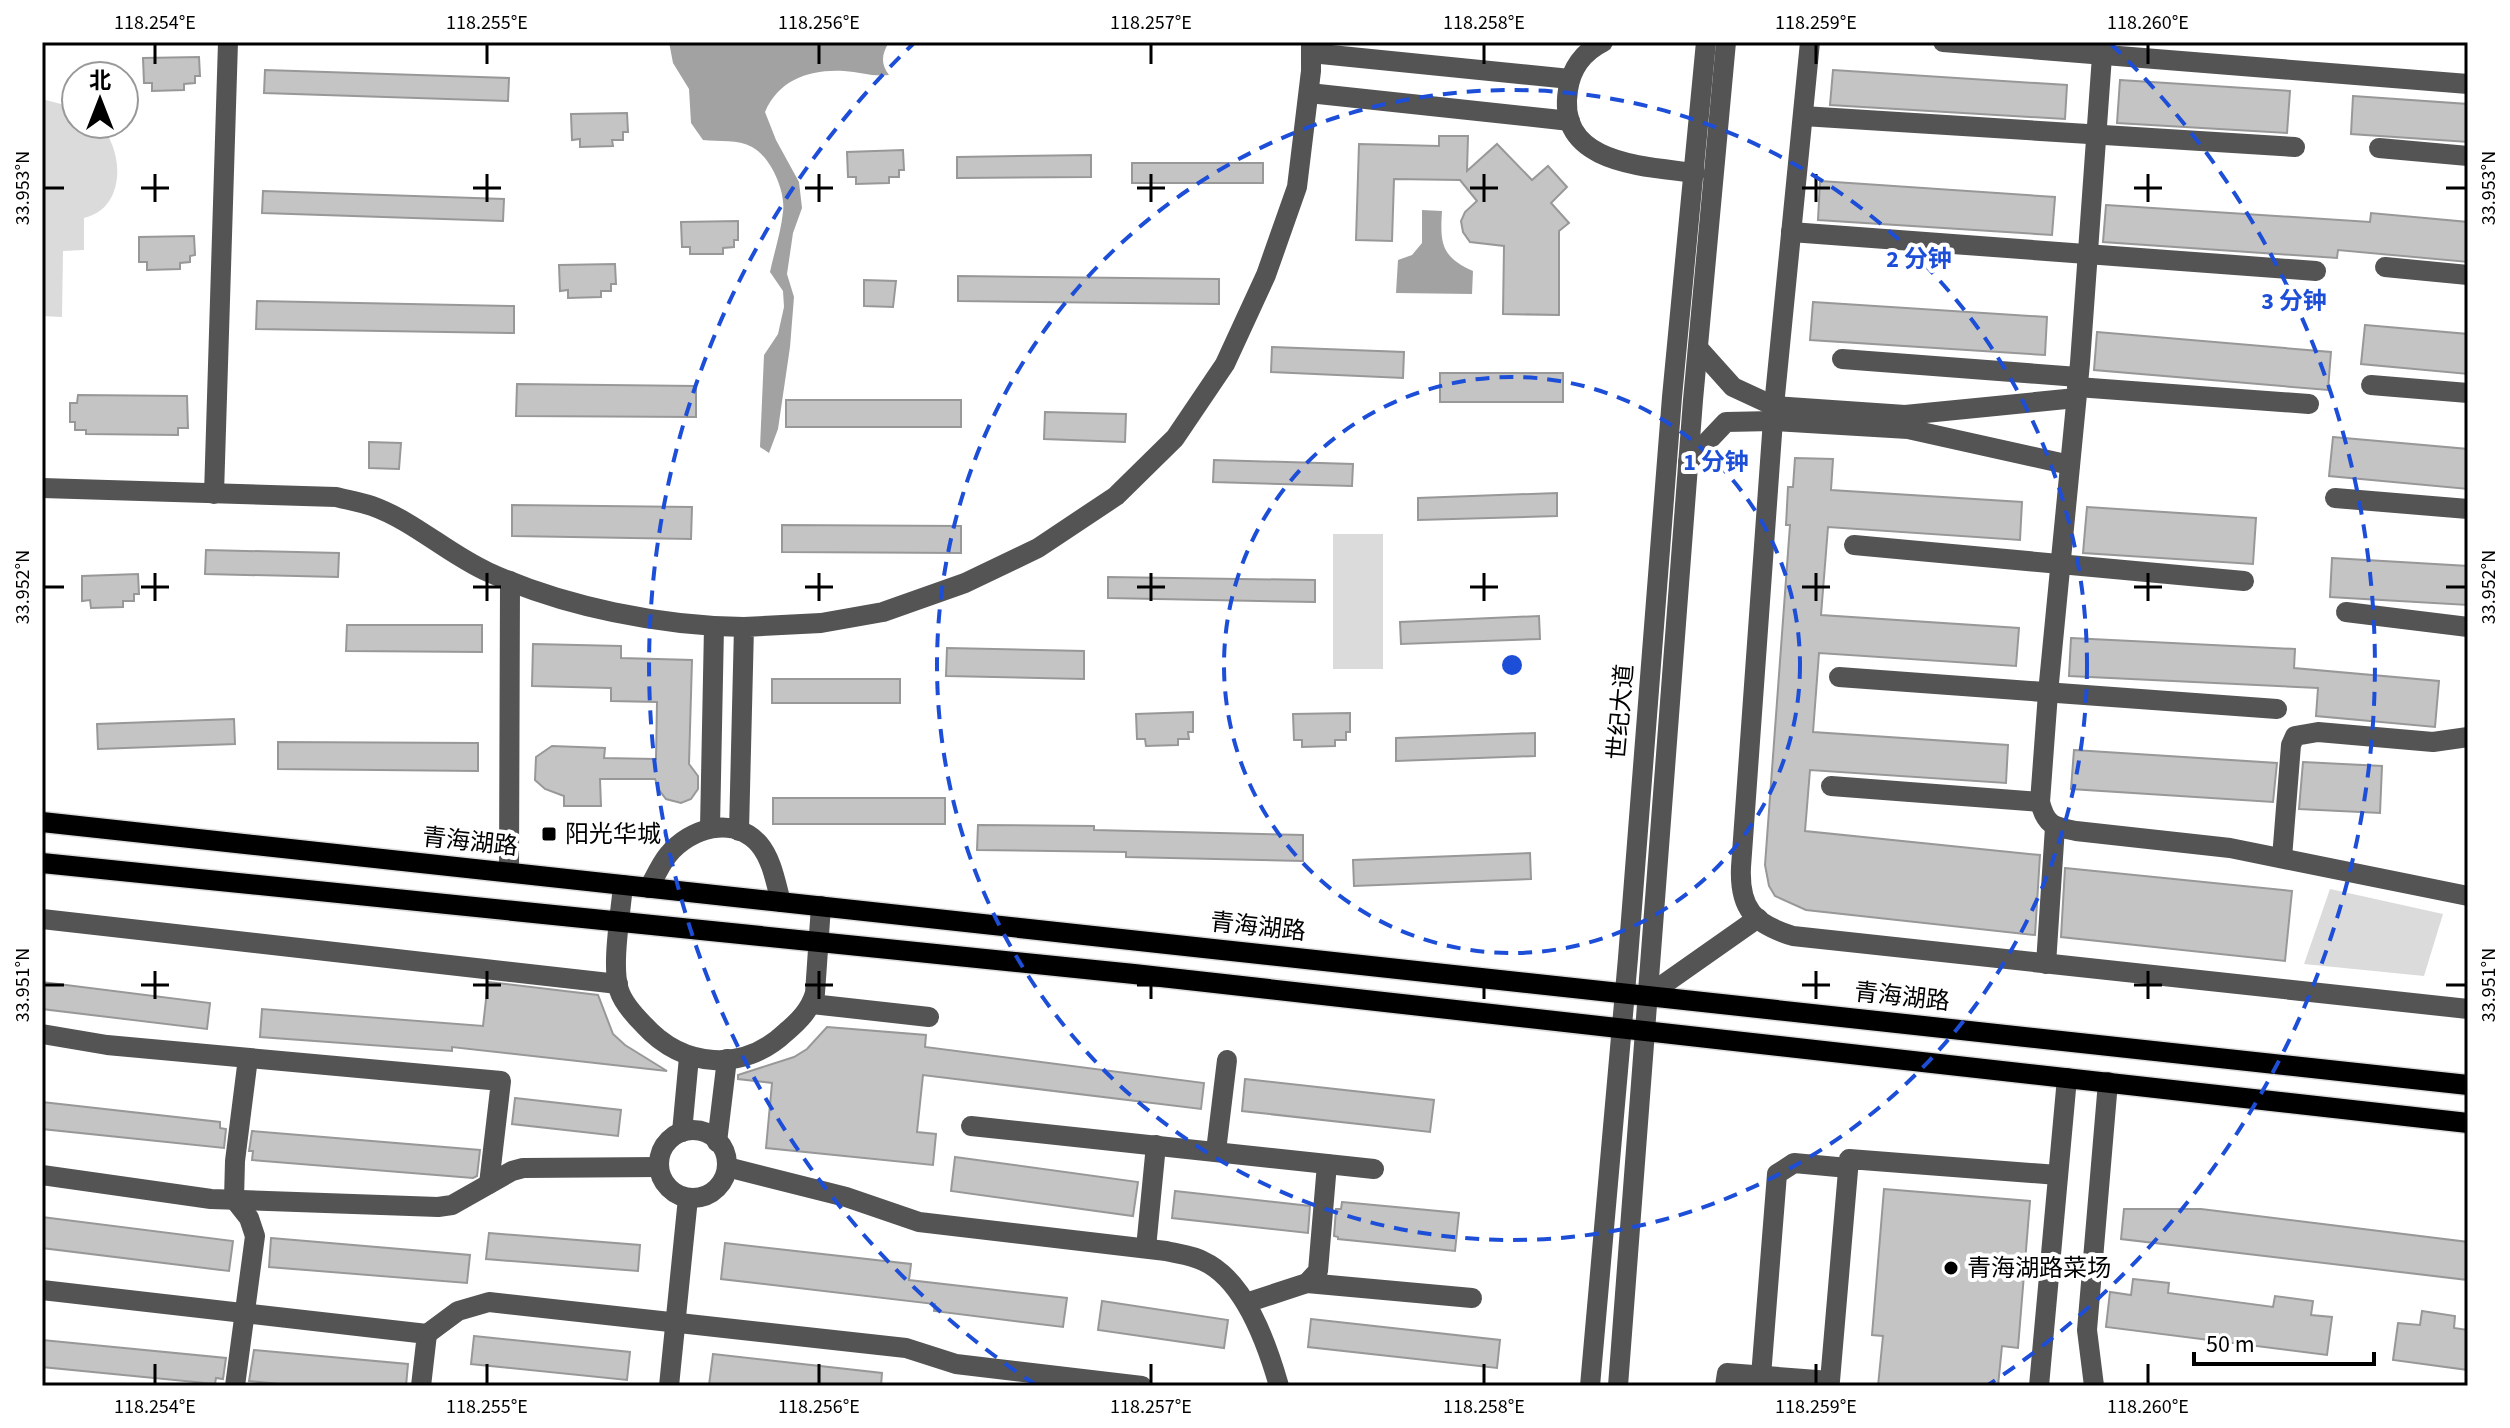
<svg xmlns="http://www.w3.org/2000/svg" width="2510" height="1428" viewBox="0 0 2510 1428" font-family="'Source Sans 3','Noto Sans SC',sans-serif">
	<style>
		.green { fill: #dbdbdb }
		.water { fill: #a2a2a2 }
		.building { fill: #c4c4c4; stroke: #989898; stroke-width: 2 }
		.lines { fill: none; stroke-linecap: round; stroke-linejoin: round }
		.major-casing { stroke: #dbdbdb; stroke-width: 23 }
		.minor { stroke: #545454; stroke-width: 20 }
		.major { stroke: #000; stroke-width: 20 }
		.ticks { fill: none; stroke: #000; stroke-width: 3 }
		.ring { fill: none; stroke: #1d4ed8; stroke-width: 4; stroke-dasharray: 14 10 }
		.poi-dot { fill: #000; stroke: #fff; stroke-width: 3 }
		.labels { text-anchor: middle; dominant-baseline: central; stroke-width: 8; stroke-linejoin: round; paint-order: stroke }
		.street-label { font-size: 24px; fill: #000; stroke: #fff }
		.poi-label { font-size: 24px; fill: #000; stroke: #fff; text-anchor: start }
		.centre { fill: #1d4ed8; stroke: #fff; stroke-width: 4 }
		.ring-label { font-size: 24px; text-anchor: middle; font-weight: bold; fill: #1d4ed8; stroke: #fff; stroke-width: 8; stroke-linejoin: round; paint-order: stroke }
		.neatline { fill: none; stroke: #000; stroke-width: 3 }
		.ticks-label { font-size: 20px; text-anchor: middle; fill: #000 }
	</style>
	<rect width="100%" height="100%" fill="#fff"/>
	<g class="green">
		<path d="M42,99L76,108V124H99C125,150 126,209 84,218V250L63,251L62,317L42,316Z"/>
		<rect x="1333" y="534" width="50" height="135"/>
		<polygon points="2330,889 2443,914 2424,976 2304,964"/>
	</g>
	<g class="water">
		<path d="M669,42H823L830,44L889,42C882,54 880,63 889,75C873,77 860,72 844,71C811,69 779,79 765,112L776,140L799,182L802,208L793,233L787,274L794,297L790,347L778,429L769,453L760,447L764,355L778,334L784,307L783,291L770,272C774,253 781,232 783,212C786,192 771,157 752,147C738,139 719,142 703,140L691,123L689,89L673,63Z"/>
		<path d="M1422,210L1442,211C1440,243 1441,257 1473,271L1472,294L1396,293L1398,260L1412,255L1422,243Z"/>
	</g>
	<g class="building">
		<polygon points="199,57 200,76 195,76 195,83 184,84 184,90 152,91 152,83 144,83 143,58"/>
		<polygon points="265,70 509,78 508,101 264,93"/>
		<polygon points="1833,70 2067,85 2065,119 1830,105"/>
		<polygon points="2120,80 2290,91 2287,133 2117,123"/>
		<polygon points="2353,96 2468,104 2468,142 2351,134"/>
		<polygon points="627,113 628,132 623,132 623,140 612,140 613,146 580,147 580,139 572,140 571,114"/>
		<polygon points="1439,136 1468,136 1467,171 1497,144 1532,180 1548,166 1567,187 1551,203 1569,223 1559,231 1559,315 1503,314 1504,246 1470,242 1463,232 1461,221 1465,212 1477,201 1460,180 1394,179 1392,241 1356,240 1359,144 1439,146"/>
		<polygon points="903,150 904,170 899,170 899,177 889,177 889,183 856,184 856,177 848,177 847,152"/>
		<polygon points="1091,155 1091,177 957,178 957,157"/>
		<rect x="1132" y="163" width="131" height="20"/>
		<polygon points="1820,181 2055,197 2052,235 1818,220"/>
		<polygon points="263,191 504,199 503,221 262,213"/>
		<polygon points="2106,205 2370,222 2371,213 2468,222 2468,262 2338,250 2337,258 2103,242"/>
		<polygon points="738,221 738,240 734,240 734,247 723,248 723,254 690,254 690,247 682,247 681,222"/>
		<polygon points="194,236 195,255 190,256 190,262 180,263 180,269 147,270 147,262 139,262 139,237"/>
		<polygon points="615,264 616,284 611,284 611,291 601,291 601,297 568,298 568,290 560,291 559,265"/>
		<polygon points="958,276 1219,279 1219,304 958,301"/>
		<polygon points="864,280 896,281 893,307 864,306"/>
		<polygon points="257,301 514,306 514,333 256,329"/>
		<polygon points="1813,302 2047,317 2045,355 1810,340"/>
		<polygon points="2365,325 2468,334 2468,374 2361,364"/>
		<polygon points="2097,332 2331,352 2328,390 2094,370"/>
		<polygon points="1272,347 1404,352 1403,378 1271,372"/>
		<rect x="1440" y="373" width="123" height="29"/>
		<polygon points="517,384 696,386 696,417 516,416"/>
		<polygon points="78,395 187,396 188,428 178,428 178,435 86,434 86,430 75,430 75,422 70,422 70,403 77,403"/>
		<rect x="786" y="400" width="175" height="27"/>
		<polygon points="1045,412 1126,414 1125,442 1044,439"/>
		<polygon points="2333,437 2468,449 2468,489 2329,476"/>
		<polygon points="369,442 401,443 399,469 369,468"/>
		<polygon points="1795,458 1833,459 1831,490 2022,502 2020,540 1828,527 1821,615 2019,628 2016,666 1819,653 1813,732 2008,745 2006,783 1810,770 1805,831 2040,855 2035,935 1806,910 1775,896 1769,886 1765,865 1790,525 1786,525 1788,487 1793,487"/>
		<polygon points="1214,460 1353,464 1352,486 1213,482"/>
		<polygon points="1557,493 1557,516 1418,520 1418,498"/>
		<polygon points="512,505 692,507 691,539 512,536"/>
		<polygon points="2087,507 2256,518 2253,564 2083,553"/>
		<polygon points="782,525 961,526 961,553 782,552"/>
		<polygon points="206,550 339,553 338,577 205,574"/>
		<polygon points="2332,558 2468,566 2468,605 2330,597"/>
		<polygon points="138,574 139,594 134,594 134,601 123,601 123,607 91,608 90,600 82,601 82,576"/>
		<polygon points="1108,577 1315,580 1315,602 1108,598"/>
		<polygon points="1539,616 1540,639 1401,644 1400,622"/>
		<polygon points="347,625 482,625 482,652 346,651"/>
		<polygon points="2071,638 2295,649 2294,668 2439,681 2435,727 2316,716 2318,688 2069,676"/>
		<polygon points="533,644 621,646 621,658 692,660 689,764 698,776 698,789 691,799 681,803 666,799 659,790 655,779 600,779 601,806 564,806 564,796 545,789 535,780 536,757 552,746 605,748 604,758 656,759 657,702 611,701 611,688 532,686"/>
		<polygon points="947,648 1084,651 1084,679 946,676"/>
		<rect x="772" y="679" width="128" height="24"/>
		<polygon points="1193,712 1193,732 1188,732 1189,739 1178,739 1178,745 1146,746 1145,739 1137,739 1136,714"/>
		<polygon points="1350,713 1350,732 1346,732 1346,740 1335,740 1335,746 1302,747 1302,740 1294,740 1293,714"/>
		<polygon points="234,719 235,744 98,749 97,724"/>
		<polygon points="1535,733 1535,756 1396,761 1396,738"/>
		<polygon points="278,742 478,743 478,771 278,769"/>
		<polygon points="2074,750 2277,763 2273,802 2071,789"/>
		<polygon points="2303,762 2382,766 2380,813 2299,809"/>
		<rect x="773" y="798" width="172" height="26"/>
		<polygon points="978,825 1094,826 1094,830 1303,835 1303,861 1126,857 1126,852 977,850"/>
		<polygon points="1530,853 1531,879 1354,886 1353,860"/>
		<polygon points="2065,868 2292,891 2285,961 2061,937"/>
		<polygon points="42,982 210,1003 207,1029 42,1009"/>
		<polygon points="488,982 598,995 613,1034 625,1045 667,1071 452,1047 452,1051 260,1037 262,1009 483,1026"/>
		<polygon points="827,1027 926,1035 925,1047 1204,1083 1201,1109 923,1075 917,1132 936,1134 933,1165 766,1148 772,1083 738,1079 738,1075 794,1057 807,1049"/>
		<polygon points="1245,1079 1434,1100 1430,1132 1242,1111"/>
		<polygon points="515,1098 621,1110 618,1136 512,1124"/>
		<polygon points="42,1102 220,1122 220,1128 226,1129 224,1148 42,1129"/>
		<polygon points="252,1131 480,1150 477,1176 473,1178 252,1160 253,1151 249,1151"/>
		<polygon points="955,1157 1138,1182 1133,1216 951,1191"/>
		<polygon points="1884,1189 2030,1201 2018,1348 2002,1346 1998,1386 1878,1386 1883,1336 1872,1335"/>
		<polygon points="1175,1191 1310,1206 1308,1233 1172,1218"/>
		<polygon points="1342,1202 1459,1213 1455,1251 1338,1239 1338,1237 1334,1236 1336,1209 1341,1209"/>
		<polygon points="2124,1209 2201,1209 2468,1242 2468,1280 2121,1239"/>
		<polygon points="42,1217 233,1241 229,1271 42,1248"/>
		<polygon points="489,1233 640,1245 638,1271 486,1259"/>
		<polygon points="271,1238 470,1255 467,1283 269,1267"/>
		<polygon points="725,1243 911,1264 909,1280 1067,1298 1063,1327 934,1311 935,1304 721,1279"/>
		<polygon points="2133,1279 2169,1283 2168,1293 2273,1307 2275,1296 2313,1301 2311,1315 2332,1317 2327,1355 2106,1327 2110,1292 2131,1295"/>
		<polygon points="1102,1301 1228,1320 1224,1348 1098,1330"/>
		<polygon points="2422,1311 2455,1316 2454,1328 2468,1330 2468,1370 2393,1360 2398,1323 2420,1325"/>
		<polygon points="1311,1319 1500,1340 1497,1368 1308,1347"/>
		<polygon points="474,1336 630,1352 627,1380 471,1364"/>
		<polygon points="42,1340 226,1358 223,1379 216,1378 215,1384 42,1367"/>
		<polygon points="254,1350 408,1364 406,1386 300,1386 249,1381"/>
		<polygon points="713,1354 882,1373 881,1386 709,1385"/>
	</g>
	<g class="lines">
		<g class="major-casing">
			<g id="major">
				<polyline points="42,822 2468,1085"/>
				<polyline points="42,863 1134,974 2468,1123"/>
			</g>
		</g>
		<g class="minor">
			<path d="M1603,42C1583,52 1571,69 1568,90C1556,165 1645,166 1695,173"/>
			<path d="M1810,42L1774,406L1741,867C1739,909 1754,924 1793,936L2468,1009"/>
			<polyline points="1943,42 2468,84"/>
			<path d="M2103,42L2080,363L2048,693L2040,802C2046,826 2054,827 2076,831L2230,848L2468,896"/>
			<polyline points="1311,53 1570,79"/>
			<polyline points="1309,93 1570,121"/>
			<polyline points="1803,116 2295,147"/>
			<polyline points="2379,148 2468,156"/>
			<polyline points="1791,232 2316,271"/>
			<polyline points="2385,267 2468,275"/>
			<polyline points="1698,348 1733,387 1774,406 1905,415 2076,398"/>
			<polyline points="1842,359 2078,377"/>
			<polyline points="2371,385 2468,393"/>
			<polyline points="2077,387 2309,404"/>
			<polyline points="1688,462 1726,422 1773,421 1908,429 2070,465"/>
			<path d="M42,488L336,497C348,500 360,502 372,506C414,521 448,554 488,572C564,607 662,626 744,627"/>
			<polyline points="214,494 228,42"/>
			<polyline points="2335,498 2468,509"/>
			<polyline points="1854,545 2244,581"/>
			<polyline points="2346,612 2468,627"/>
			<polyline points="1839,677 2277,709"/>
			<polyline points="1831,786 2040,802"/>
			<polyline points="710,828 714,627"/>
			<polyline points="739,831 744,627 821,623 883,612 965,583 1038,548 1116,496 1175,438 1225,364 1266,275 1297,187 1311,71 1311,42"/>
			<polyline points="2282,858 2291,745 2295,736 2318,732 2433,742 2468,737"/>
			<polyline points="509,872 510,581"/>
			<path d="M623,885C621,911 611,966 619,990C623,1003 634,1015 644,1025C683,1068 743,1073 786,1032C799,1021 810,1010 815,993L821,906"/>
			<path d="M649,888C655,877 660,865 668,855C690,828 733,815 759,844C772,859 776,884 781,902"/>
			<polyline points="42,919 618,984"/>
			<polyline points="2046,964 2055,827"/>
			<polyline points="1647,996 1758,918"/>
			<polyline points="812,1004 929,1017"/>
			<polyline points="42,1034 107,1045 501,1081 489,1184"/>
			<polyline points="971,1126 1374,1169"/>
			<circle cx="693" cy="1164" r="34"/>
			<polyline points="682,1132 689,1057"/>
			<polyline points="717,1142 727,1059"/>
			<polyline points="1216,1151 1227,1060"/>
			<path d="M727,1167L846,1197L919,1222L1166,1251C1178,1254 1192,1255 1203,1261C1245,1280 1267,1344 1279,1386"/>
			<polyline points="42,1175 211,1199 438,1207 452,1205 512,1171 523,1168 659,1167"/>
			<polyline points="1146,1248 1156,1145"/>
			<polyline points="1307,1283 1472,1298"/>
			<polyline points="42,1290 427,1334 421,1386"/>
			<polyline points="1246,1303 1307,1283 1318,1271 1327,1164"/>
			<polyline points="427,1334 458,1311 489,1302 906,1348 956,1364 1142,1386"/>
			<polyline points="1761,1376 1777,1174 1794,1163 1848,1168"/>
			<polyline points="235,1386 255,1236 249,1218 234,1199 235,1161 248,1058"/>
			<polyline points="669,1386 688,1198"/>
			<polyline points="1590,1386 1628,958 1672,397 1706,42"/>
			<polyline points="1618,1386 1693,400 1726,42"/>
			<polyline points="1725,1386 1727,1373 1830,1381 1849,1159 2058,1175"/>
			<polyline points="2039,1386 2067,1078"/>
			<polyline points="2094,1386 2087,1330 2108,1082"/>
		</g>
		<use href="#major" class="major"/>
	</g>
	<path class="ticks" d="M155,44V64M487,44V64M819,44V64M1151,44V64M1484,44V64M1816,44V64M2148,44V64M155,174V202M487,174V202M819,174V202M1151,174V202M1484,174V202M1816,174V202M2148,174V202M44,188H64M141,188H169M473,188H501M805,188H833M1137,188H1165M1470,188H1498M1802,188H1830M2134,188H2162M2446,188H2466M155,573V601M487,573V601M819,573V601M1151,573V601M1484,573V601M1816,573V601M2148,573V601M44,587H64M141,587H169M473,587H501M805,587H833M1137,587H1165M1470,587H1498M1802,587H1830M2134,587H2162M2446,587H2466M155,971V999M487,971V999M819,971V999M1151,971V999M1484,971V999M1816,971V999M2148,971V999M44,985H64M141,985H169M473,985H501M805,985H833M1137,985H1165M1470,985H1498M1802,985H1830M2134,985H2162M2446,985H2466M155,1364V1384M487,1364V1384M819,1364V1384M1151,1364V1384M1484,1364V1384M1816,1364V1384M2148,1364V1384"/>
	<g class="ring">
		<circle cx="1512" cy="665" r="288"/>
		<circle cx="1512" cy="665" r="575"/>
		<path d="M1036 1385A863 863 0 0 1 913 44M2111 44A863 863 0 0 1 1988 1385"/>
	</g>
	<g class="poi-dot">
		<rect x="541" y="826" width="16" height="16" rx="4"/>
		<circle cx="1951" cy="1268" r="8"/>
	</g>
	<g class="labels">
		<g class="street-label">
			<text transform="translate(1621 712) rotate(-85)">世纪大道</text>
			<text transform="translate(470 842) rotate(6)">青海湖路</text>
			<text transform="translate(1258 927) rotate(6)">青海湖路</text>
			<text transform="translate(1902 997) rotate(6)">青海湖路</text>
		</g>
		<g class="poi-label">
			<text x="565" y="834">阳光华城</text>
			<text x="1967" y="1268">青海湖路菜场</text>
		</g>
	</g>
	<circle cx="1512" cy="665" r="12" class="centre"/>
	<g class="ring-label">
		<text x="1919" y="267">2 分钟</text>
		<text x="2294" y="309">3 分钟</text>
		<text x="1716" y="470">1 分钟</text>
	</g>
	<rect width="2510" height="1428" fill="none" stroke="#ffffff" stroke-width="88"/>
	<g transform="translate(100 100)"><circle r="38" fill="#ffffff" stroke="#999999" stroke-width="2"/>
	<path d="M0-6L14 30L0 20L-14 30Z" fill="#000000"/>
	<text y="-12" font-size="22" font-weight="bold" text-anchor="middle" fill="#000000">北</text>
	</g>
	<path d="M2194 1352v12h180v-12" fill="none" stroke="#000000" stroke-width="4"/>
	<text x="2206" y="1352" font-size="24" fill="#000000" stroke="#ffffff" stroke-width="6" paint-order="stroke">50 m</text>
	<rect x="44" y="44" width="2422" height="1340" class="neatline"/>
	<g class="ticks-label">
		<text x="155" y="29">118.254°E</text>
		<text x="487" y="29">118.255°E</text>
		<text x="819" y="29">118.256°E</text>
		<text x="1151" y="29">118.257°E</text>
		<text x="1484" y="29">118.258°E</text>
		<text x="1816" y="29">118.259°E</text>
		<text x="2148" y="29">118.260°E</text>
		<text transform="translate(22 188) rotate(-90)" y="7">33.953°N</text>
		<text transform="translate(2488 188) rotate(-90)" y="7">33.953°N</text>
		<text transform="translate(22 587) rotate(-90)" y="7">33.952°N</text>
		<text transform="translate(2488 587) rotate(-90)" y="7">33.952°N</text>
		<text transform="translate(22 985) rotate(-90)" y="7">33.951°N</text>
		<text transform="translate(2488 985) rotate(-90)" y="7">33.951°N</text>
		<text x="155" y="1413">118.254°E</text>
		<text x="487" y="1413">118.255°E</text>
		<text x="819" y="1413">118.256°E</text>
		<text x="1151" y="1413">118.257°E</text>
		<text x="1484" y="1413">118.258°E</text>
		<text x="1816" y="1413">118.259°E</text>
		<text x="2148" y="1413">118.260°E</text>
	</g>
</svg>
